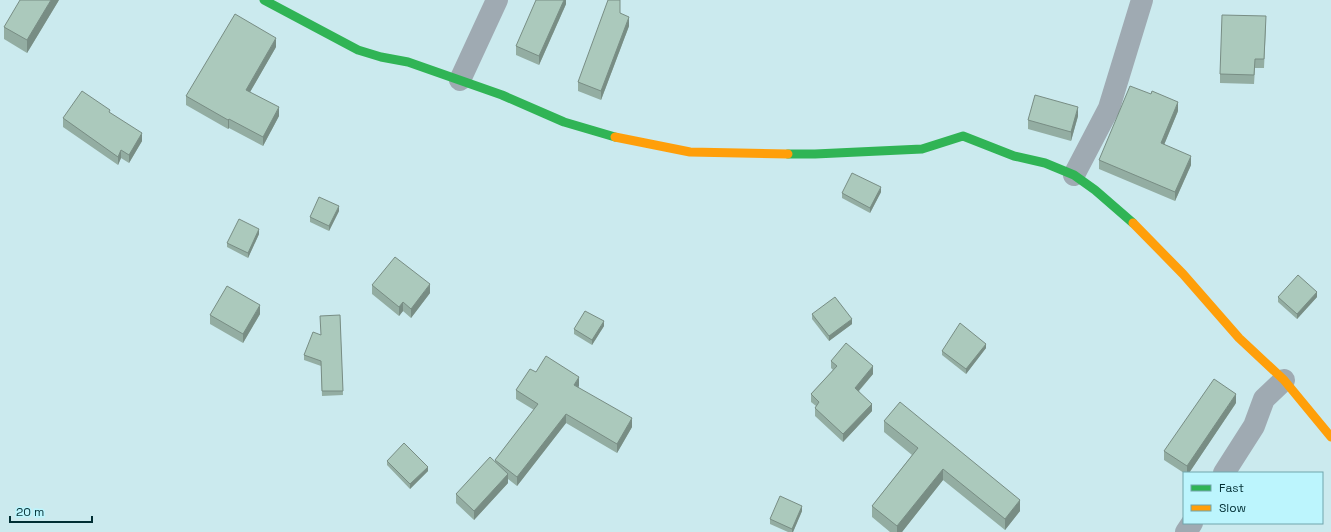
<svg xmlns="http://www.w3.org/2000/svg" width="1331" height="532" viewBox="0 0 1331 532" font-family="'Space Grotesk',sans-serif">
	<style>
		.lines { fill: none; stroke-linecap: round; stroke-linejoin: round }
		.street { stroke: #9faab2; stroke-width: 22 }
		.fast { stroke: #30b455; stroke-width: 9 }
		.slow { stroke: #ff9f0a; stroke-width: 9 }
		.wall { fill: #93ada2 }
		.shaded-wall { fill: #788d84 }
		.building { fill: #abc9bc; stroke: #788d84 }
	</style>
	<rect width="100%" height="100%" fill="#cbeaee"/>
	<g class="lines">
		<g class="street">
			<polyline points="460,80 497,0"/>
			<polyline points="1074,175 1109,108 1142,0"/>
			<polyline points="1224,473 1254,426 1264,399 1284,380"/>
			<polyline points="1186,532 1192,523"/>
		</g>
		<g class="fast">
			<polyline points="264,0 358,50 381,57 408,62 502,95 564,122 615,137"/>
			<polyline points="788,154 815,154 922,149 963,136 1014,156 1045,163 1074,175 1095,190 1133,223"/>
		</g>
		<g class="slow">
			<polyline points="615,137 690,152 788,154"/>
			<polyline points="1133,223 1183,274 1239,338 1284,380 1331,437"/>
		</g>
	</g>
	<g class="wall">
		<polygon points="59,0 27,53 4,39 4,27"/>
		<polygon points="566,0 566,4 539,65 516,55 516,46"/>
		<polygon points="620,13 629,26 601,100 578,91 578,82"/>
		<polygon points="1266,25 1264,68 1255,68 1254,84 1220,83 1220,74"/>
		<polygon points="276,47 250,92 279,116 263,146 229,128 228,129 186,105 186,96"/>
		<polygon points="1178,111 1164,145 1191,165 1175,201 1099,169 1099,160"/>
		<polygon points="110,113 142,141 129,163 121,158 118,165 63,127 63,118"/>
		<polygon points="1078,116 1071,141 1028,129 1028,120"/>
		<polygon points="881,192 870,213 842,198 842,193"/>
		<polygon points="339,211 329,231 310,222 310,217"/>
		<polygon points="259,234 248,258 227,247 227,243"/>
		<polygon points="372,285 430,293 411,318 403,311 399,316 372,294"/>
		<polygon points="1278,297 1317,297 1297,319 1278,302"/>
		<polygon points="260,314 243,343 210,324 210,315"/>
		<polygon points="812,314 852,324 829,341 812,319"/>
		<polygon points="340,315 343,395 322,396 321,366 304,360 304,355 321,335"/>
		<polygon points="604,326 592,345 574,334 574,329"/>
		<polygon points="986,348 966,374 942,355 942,351"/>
		<polygon points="831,361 873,374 859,391 872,411 843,442 815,416 815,408 816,406 811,402 811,394 833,370 831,368"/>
		<polygon points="536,372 579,386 578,387 632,427 617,453 566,423 517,486 508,479 508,483 474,520 456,503 456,494 495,462 495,460 534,410 516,399 516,390"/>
		<polygon points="1236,403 1189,473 1184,473 1164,460 1164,451"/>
		<polygon points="884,421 1020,511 1005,530 943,480 902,532 890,532 872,517 872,506 912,455 884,432"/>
		<polygon points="387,461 428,471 410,489 387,465"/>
		<polygon points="802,511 793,532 788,532 770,524 770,519"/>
	</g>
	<g class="shaded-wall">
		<polygon points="51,0 59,0 27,53 27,40"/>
		<polygon points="564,0 566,0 566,4 539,65 539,56"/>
		<polygon points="629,17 629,26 601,100 601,91"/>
		<polygon points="276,38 276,47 246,99 246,90"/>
		<polygon points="1178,102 1178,111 1161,152 1161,143"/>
		<polygon points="279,107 279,116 263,146 263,137"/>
		<polygon points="1078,107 1078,116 1071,141 1071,132"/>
		<polygon points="229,119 229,128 228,129 228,120"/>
		<polygon points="142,133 142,141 129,163 129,155"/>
		<polygon points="121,150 121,158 118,165 118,157"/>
		<polygon points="1191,156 1191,165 1175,201 1175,192"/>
		<polygon points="881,187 881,192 870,213 870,208"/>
		<polygon points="339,206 339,211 329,231 329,226"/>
		<polygon points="259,229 259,234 248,258 248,253"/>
		<polygon points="430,284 430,293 411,318 411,309"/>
		<polygon points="1317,292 1317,297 1297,319 1297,314"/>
		<polygon points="403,302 403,311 399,316 399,307"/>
		<polygon points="260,305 260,314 243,343 243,334"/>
		<polygon points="852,319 852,324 829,341 829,336"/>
		<polygon points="604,321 604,326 592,345 592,340"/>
		<polygon points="986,344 986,348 966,374 966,369"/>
		<polygon points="873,366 873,374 855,395 855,388"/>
		<polygon points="579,377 579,386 574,394 574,385"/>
		<polygon points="1236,394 1236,403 1189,473 1187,473 1187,466"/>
		<polygon points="872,404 872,411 843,442 843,434"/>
		<polygon points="566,414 566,423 517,486 517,477"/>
		<polygon points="632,418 632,427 617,453 617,444"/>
		<polygon points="428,467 428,471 410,489 410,484"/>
		<polygon points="943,469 943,480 902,532 897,532 897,526"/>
		<polygon points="508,474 508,483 474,520 474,511"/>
		<polygon points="1020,500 1020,511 1005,530 1005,519"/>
		<polygon points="802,506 802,511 793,532 792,532 792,529"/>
	</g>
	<g class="building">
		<polygon points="20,0 51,0 27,40 4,27"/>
		<polygon points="536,0 564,0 539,56 516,46"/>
		<polygon points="608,0 620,0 620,13 629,17 601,91 578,82"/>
		<polygon points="235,14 276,38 246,90 279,107 263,137 229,119 228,120 186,96"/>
		<polygon points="1222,15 1266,16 1264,59 1255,59 1254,75 1220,74"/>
		<polygon points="1130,86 1151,94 1152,91 1178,102 1161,143 1191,156 1175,192 1099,160"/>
		<polygon points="82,91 110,110 109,112 142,133 129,155 121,150 118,157 63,118"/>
		<polygon points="1035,95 1078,107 1071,132 1028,120"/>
		<polygon points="852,173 881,187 870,208 842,193"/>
		<polygon points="319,197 339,206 329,226 310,217"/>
		<polygon points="239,219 259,229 248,253 227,243"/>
		<polygon points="395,257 430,284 411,309 403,302 399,307 372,285"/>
		<polygon points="1298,275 1317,292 1297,314 1278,297"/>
		<polygon points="227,286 260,305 243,334 210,315"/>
		<polygon points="835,297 852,319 829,336 812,314"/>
		<polygon points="585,311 604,321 592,340 574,329"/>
		<polygon points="340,315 343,391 322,391 321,361 304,355 313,332 321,335 320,316"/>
		<polygon points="960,323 986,344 966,369 942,351"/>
		<polygon points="846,343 873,366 855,388 872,404 843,434 815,408 819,402 811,394 837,366 831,361"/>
		<polygon points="546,356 579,377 574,385 632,418 617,444 566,414 517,477 495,460 538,404 516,390 530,369 536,372"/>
		<polygon points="1214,379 1236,394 1187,466 1164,451"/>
		<polygon points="900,402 1020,500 1005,519 943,469 897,526 872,506 918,448 884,421"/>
		<polygon points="404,443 428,467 410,484 387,461"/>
		<polygon points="490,457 508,474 474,511 456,494"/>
		<polygon points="780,496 802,506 792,529 770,519"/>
	</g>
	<rect x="1183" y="472" width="140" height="52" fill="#bcf5fd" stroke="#71a5ac"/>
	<rect x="1191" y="485" width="20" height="6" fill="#30b455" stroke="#71a5ac"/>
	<text x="1219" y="492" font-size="12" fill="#002e33">Fast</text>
	<rect x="1191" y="505" width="20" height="6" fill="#ff9f0a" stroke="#71a5ac"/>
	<text x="1219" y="512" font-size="12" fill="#002e33">Slow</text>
	<path d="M10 516v6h82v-6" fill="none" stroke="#002e33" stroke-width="2"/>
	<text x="16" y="516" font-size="12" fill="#002e33" stroke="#bcf5fd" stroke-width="3" paint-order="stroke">20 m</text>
</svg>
